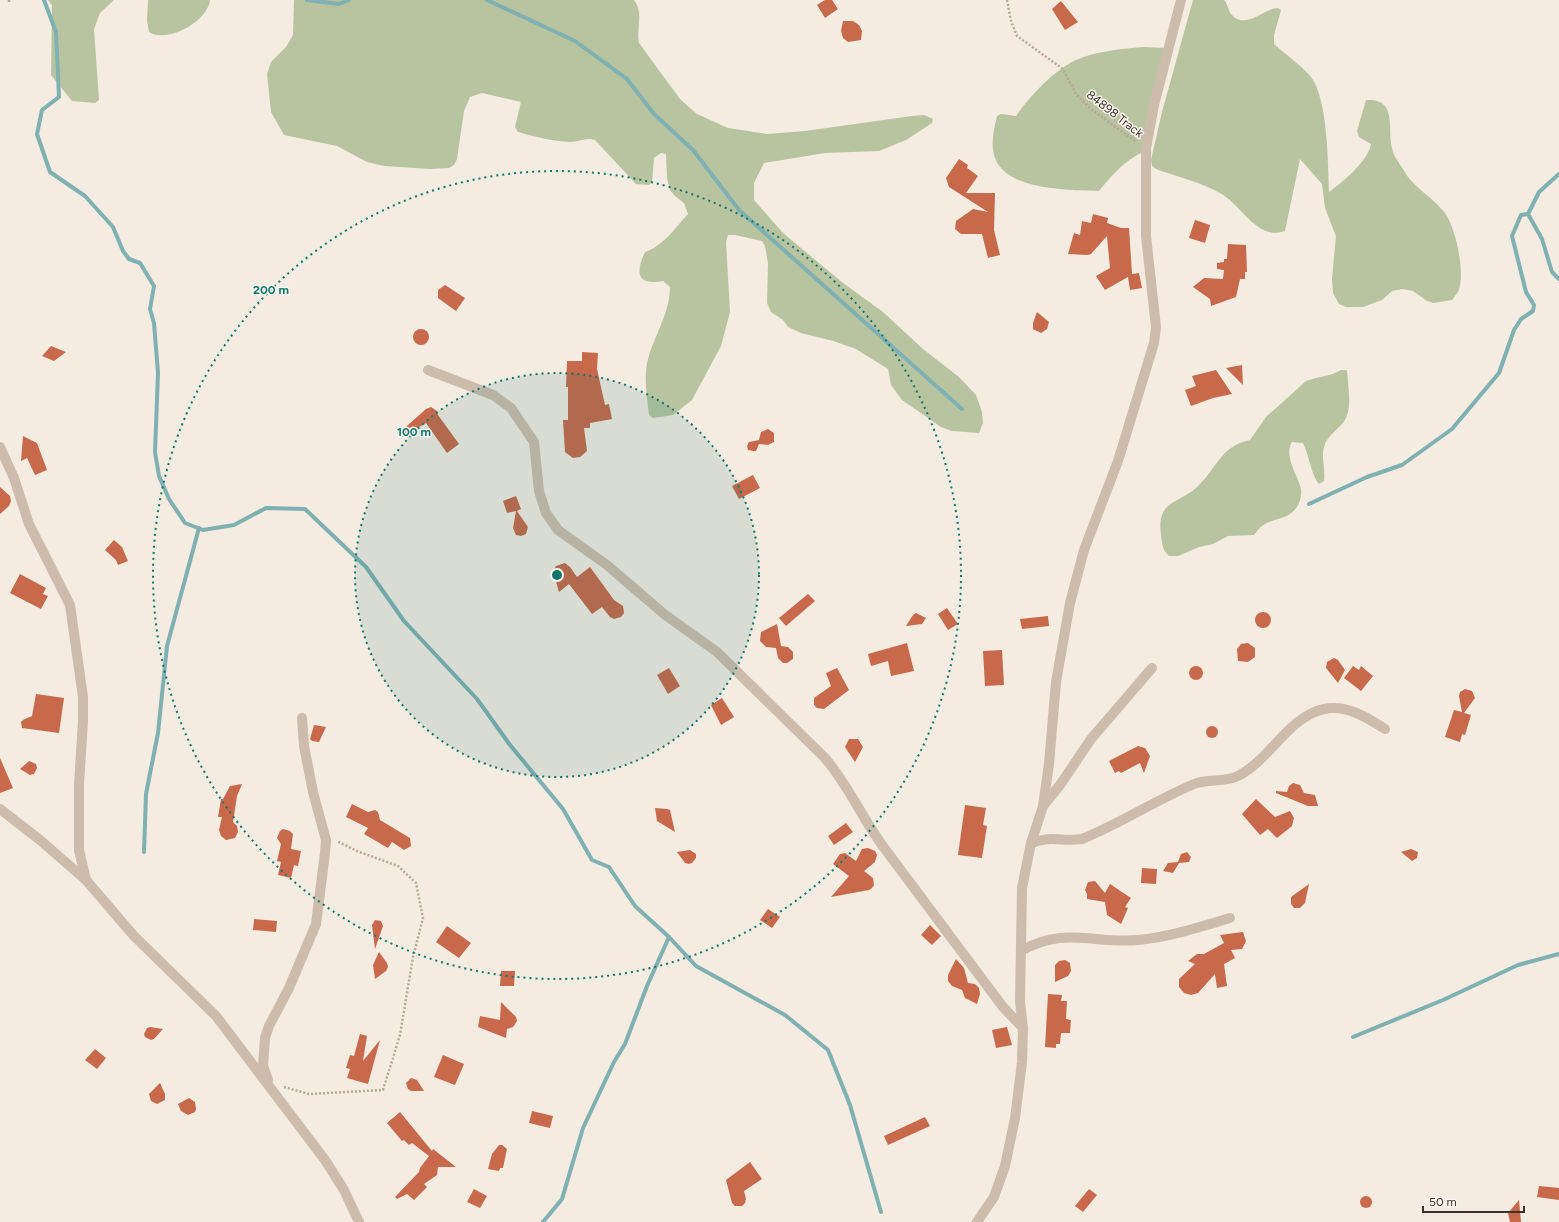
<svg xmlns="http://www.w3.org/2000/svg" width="1559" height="1222" viewBox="0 0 1559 1222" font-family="Figtree,sans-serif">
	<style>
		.green { fill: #b8c4a0 }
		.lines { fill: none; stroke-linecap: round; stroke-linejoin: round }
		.stream { stroke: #7fb0b2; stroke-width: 4 }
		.building { fill: #c8694b }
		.path { stroke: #b9a596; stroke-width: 2.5; stroke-dasharray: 2 2; stroke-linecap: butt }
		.street { stroke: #cdbbac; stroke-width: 10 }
		.ring { fill: none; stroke: #0f766e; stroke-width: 2; stroke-dasharray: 2 4 }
		.labels { text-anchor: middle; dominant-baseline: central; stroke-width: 3; stroke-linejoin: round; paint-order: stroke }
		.street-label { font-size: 12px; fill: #3b302b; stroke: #fbf5ee }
		.centre { fill: #0f766e; stroke: #fbf5ee; stroke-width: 2 }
		.ring-label { font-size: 12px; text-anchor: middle; font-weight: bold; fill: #0f766e; stroke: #fbf5ee; stroke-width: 3; stroke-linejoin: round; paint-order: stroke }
	</style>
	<rect width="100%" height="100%" fill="#f4ebe1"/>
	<g class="green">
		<polygon points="48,0 114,0 100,13 94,29 99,100 95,103 72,101 51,75 52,5"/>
		<path d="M148,0H210C208,21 167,44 149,32L147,21Z"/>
		<path d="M294,0H634C644,13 636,29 639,43L680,99L697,114L728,128L767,134L805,131L912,116L924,115L933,119L932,123L906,140L879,151L825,153L764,163L754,183V200L783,233L843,283L883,312L923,349L959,377L976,395L982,412L983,423L979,433L952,431L941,427L902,400L891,385L888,369L856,349L833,341L801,333L788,327L783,320L771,312L767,303L768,263L765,246L762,241L735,235H728L726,242L730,312L721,346L692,400L673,415L653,418L649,415C647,398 644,380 647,363C653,337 670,314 670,287L663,281C637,286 635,273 645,252C663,246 676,227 688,214L684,203L675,196L670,190L667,178L666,154L661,153L654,158L652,182L649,185L636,184L595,140C585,137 580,142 570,142C552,141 535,137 518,132L515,127L521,102L482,93L470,97L464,111L457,159L454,165L449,168L430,169L384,166L367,162L337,146L284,135L271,112L267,74L271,62L286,47L293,35Z"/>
		<path d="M1193,0H1224C1228,4 1228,10 1231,14C1245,31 1264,8 1278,8L1281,10L1274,35V44C1286,55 1301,65 1311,77C1328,99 1328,165 1329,192C1342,183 1369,160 1371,144L1359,137L1357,131L1366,100C1398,98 1387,128 1392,148C1393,155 1399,163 1403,169C1413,188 1432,196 1445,213C1456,228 1466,275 1458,292C1456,295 1454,297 1452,300L1433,303L1427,301L1413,291L1402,289L1392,291L1382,300L1363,307H1346L1339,304L1333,293L1332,279L1336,236L1325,208L1322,184L1300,159L1285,231C1257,241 1242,205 1220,193C1203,183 1175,176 1156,169L1152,166L1151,160L1162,112Z"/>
		<path d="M1143,47L1166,48L1143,152C1124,161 1112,175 1099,191C1071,190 1007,191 995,158C990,145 994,129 997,116L1001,114L1016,116C1030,96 1054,70 1076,60C1095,51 1123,49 1143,47Z"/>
		<path d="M1341,370H1346L1347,371C1348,386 1353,411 1343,423C1337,430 1329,435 1325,444C1320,456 1326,468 1324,481L1319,484C1311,475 1309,455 1303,443L1292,442C1283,457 1299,477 1301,489C1302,495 1300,502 1297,507C1289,519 1276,518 1265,524C1261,526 1257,531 1254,535L1228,536L1213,544L1199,547L1178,556H1169C1162,550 1162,543 1161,534C1156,499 1181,504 1199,485C1219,465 1220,447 1250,440L1266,417L1306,381C1318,376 1330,377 1341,370Z"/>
	</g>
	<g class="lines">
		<g class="stream">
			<polyline points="44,0 56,32 59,97 42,110 37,134 50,172 85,196 113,227 123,251 129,259 140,263 154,286 150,309 154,323 158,373 155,452 159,476 169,499 185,523 203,530 234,525 266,508 305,509 366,567 404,621 477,699 510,745 563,809 592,860 609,867 635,906 669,937 696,966 785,1015 828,1050 850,1105 881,1212"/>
			<polyline points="307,0 339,4 349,0"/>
			<polyline points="487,0 575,41 627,79 654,114 693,150 739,210 962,409"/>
			<polyline points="1559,174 1539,192 1528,214 1542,239 1552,272 1559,279"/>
			<polyline points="1309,504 1367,477 1402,465 1452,429 1499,373 1514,330 1521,319 1533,311 1534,305 1526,292 1512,236 1521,215 1528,214"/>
			<polyline points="144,852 146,794 158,733 167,646 199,528"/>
			<polyline points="1353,1037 1443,1000 1518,965 1559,954"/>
			<polyline points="543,1222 562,1199 583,1128 614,1062 625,1044 647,986 669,937"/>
		</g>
	</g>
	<g class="building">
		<polygon points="825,0 832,0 838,9 825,18 817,5"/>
		<polygon points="1061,1 1078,22 1065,30 1052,9"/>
		<polygon points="843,21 853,21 859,25 862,31 861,40 848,42 843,38 841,31"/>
		<polygon points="959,159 968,165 967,168 978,176 966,193 995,193 994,230 1000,255 988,258 982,234 961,234 955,229 956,221 973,209 988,212 949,187 946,178"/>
		<polygon points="1093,214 1108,218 1107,223 1121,228 1129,228 1132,274 1139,273 1142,288 1130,290 1128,277 1105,290 1096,276 1110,268 1107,236 1091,254 1087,255 1068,254 1074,233 1080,235 1082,221 1091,223"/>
		<polygon points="1195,220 1210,225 1205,243 1189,238"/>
		<polygon points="1228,244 1246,245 1247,272 1245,272 1245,279 1240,279 1236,297 1211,306 1210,299 1193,287 1204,278 1223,279 1224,270 1217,269 1217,263 1224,262 1224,259 1227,259"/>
		<polygon points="445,285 465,298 456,311 438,298 438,290"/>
		<polygon points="1037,312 1049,322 1047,329 1041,333 1033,329 1033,323"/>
		<circle cx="421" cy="337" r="8"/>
		<polygon points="51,346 66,352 54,361 42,356"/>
		<polygon points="582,352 598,353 597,369 605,405 609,404 612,419 590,423 590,428 584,428 587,451 580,457 573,458 565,452 563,420 568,420 568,387 566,387 567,361 582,361"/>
		<polygon points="1242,365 1243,385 1226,368"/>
		<polygon points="1216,370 1232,394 1213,398 1191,406 1185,390 1196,386 1192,376"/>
		<polygon points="431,407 437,411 438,415 459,444 447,453 426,423 402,437 399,433 426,409"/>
		<polygon points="768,429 774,433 774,442 768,445 759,444 756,451 754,451 748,450 747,446 749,442 759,440 761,432"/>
		<polygon points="23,436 37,443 47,470 35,475 27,458 21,461"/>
		<polygon points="753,475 760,488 739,499 732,486"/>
		<polygon points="0,487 10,496 11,501 9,506 0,514"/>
		<polygon points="516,496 521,509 517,511 528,527 526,534 521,536 516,535 513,528 516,511 507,513 503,501"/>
		<polygon points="114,540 122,547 128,561 118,565 116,560 105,550"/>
		<polygon points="565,563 570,567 577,577 590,567 614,600 623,606 624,613 621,617 614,619 610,617 602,607 592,614 569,584 559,592 553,571 556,566"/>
		<polygon points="20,574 46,588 43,594 48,596 41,609 10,593"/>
		<polygon points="808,594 815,601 786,626 779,618"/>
		<polygon points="947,608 958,624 948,630 938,614"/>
		<circle cx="1263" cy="620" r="8"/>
		<polygon points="916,613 926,618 922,624 906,626 913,615"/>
		<polygon points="1048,616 1049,626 1022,629 1020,619"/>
		<polygon points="777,624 781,646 788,647 793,652 793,659 787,663 783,663 778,658 776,648 766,647 760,641 761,632"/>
		<polygon points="907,643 914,671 891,676 888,661 871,666 868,654"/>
		<polygon points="1248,643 1255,648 1255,657 1248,662 1238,661 1237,649 1241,644"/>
		<polygon points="1002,650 1004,685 985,686 983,651"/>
		<polygon points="1334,658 1338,660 1345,670 1338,683 1326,668 1327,662"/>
		<circle cx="1196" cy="673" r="7"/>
		<polygon points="1353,666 1359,670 1361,666 1373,676 1361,691 1344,678"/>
		<polygon points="669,668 680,686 668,694 657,675"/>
		<polygon points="837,668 849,690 824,709 817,708 814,705 814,698 831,686 826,673"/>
		<polygon points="1465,689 1472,691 1475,698 1464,713 1471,715 1465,735 1462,734 1460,742 1445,737 1454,710 1462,712 1459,696 1460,692"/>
		<polygon points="36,694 64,698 59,733 22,728 21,722 23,720 32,716"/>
		<polygon points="722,698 734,717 721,725 711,705"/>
		<polygon points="314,725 326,727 319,742 312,741 310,739"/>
		<circle cx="1212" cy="732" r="6"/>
		<polygon points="849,739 858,739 863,747 855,762 845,747"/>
		<polygon points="1138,746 1145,748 1150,756 1144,773 1140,763 1121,773 1119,771 1115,773 1109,761"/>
		<polygon points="0,758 13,788 0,793"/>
		<polygon points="29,761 36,764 37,768 34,774 30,775 20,769"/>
		<polygon points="1293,783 1300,785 1304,793 1315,795 1318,806 1308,806 1276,793 1276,791 1287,792 1289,786"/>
		<polygon points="242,784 237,796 233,822 237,826 238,832 235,838 226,840 221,836 219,830 222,817 218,817 221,799 223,799 230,786"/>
		<polygon points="1256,799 1275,817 1290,811 1294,818 1292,826 1277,838 1268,829 1260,835 1242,814"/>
		<polygon points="352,804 368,812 375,810 378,812 380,820 410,838 411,846 404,850 392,842 388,848 364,834 368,828 346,817"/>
		<polygon points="965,805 986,808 983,825 987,826 982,858 958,855"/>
		<polygon points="655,808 667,809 670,810 675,832 657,821"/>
		<polygon points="846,823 853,832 834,845 828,836"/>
		<polygon points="283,829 290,831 293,834 291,849 301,851 298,866 294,865 291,878 278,875 281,862 277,861 281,844 277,838 280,831"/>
		<polygon points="868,848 875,851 877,855 875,862 864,871 873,878 874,885 872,888 869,890 831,897 849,876 833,864 840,854 845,853 856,861 862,849"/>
		<polygon points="1411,849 1418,852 1417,858 1412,861 1401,852"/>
		<polygon points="690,850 696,854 696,858 692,863 689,864 685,863 677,852"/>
		<polygon points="1187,852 1191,857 1189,862 1179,863 1173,873 1163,871 1168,863 1178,862 1181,854"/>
		<polygon points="1142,868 1157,869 1156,884 1141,883"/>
		<polygon points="1095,881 1105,893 1110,884 1131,898 1125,907 1128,908 1121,924 1107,915 1105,902 1087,899 1087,894 1085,890 1088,882"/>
		<polygon points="1309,884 1305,903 1300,908 1294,908 1291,904 1291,897"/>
		<polygon points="768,909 780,917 772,928 760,920"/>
		<polygon points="254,919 277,921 276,932 253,930"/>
		<polygon points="375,920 381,921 383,926 375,949 372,925"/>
		<polygon points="930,925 941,936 932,945 921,935"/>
		<polygon points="447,926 471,943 459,958 436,942"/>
		<polygon points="1243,932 1246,941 1242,949 1231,950 1235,958 1224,964 1227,986 1217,988 1215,974 1198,993 1191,995 1184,993 1179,987 1179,979 1195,964 1188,961 1197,954 1204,954 1224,943 1220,935"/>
		<polygon points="379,952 387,963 388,967 386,971 375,979 373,965"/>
		<polygon points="956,959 964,968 968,983 975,984 979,988 980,994 977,1004 965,998 962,990 952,986 948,981 948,975"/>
		<polygon points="1065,960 1070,963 1071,971 1068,976 1055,982 1055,965 1059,961"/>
		<polygon points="501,971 515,971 514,986 500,986"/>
		<polygon points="1048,994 1062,995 1061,1001 1067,1001 1066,1019 1071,1020 1070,1033 1061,1033 1060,1044 1056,1044 1056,1048 1045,1047"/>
		<polygon points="501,1002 516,1017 517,1021 513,1027 507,1029 506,1038 478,1027 480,1016 500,1020"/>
		<polygon points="150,1027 163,1029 154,1039 151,1040 145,1037 144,1034 147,1028"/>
		<polygon points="1007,1027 1012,1045 996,1048 992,1030"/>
		<polygon points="360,1034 367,1036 363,1061 380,1040 368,1084 347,1078 350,1069 346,1068 350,1055 354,1056"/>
		<polygon points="95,1049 106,1058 97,1069 85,1060"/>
		<polygon points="443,1055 464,1064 455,1085 434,1077"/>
		<polygon points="411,1078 417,1080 424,1091 411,1091 408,1089 406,1083"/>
		<polygon points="160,1083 165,1094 165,1100 157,1104 151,1101 149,1094"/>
		<polygon points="189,1098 195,1102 196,1109 195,1112 188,1115 181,1111 178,1104"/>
		<polygon points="532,1111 553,1116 550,1128 529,1123"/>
		<polygon points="400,1112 432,1151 433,1149 456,1167 438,1167 437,1175 424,1184 427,1187 414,1200 407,1194 397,1199 395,1197 419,1172 420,1168 429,1156 412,1143 409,1145 404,1140 402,1141 387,1123"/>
		<polygon points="925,1117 930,1126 888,1145 884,1136"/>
		<polygon points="499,1145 502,1145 507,1149 503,1168 500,1168 499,1171 488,1169 492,1154"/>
		<polygon points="750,1162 762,1179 744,1191 746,1199 745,1203 742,1206 735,1206 732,1203 726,1180"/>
		<polygon points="1539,1186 1559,1188 1559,1200 1537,1197"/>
		<polygon points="474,1189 487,1196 480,1208 467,1202"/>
		<polygon points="1089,1189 1097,1195 1083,1212 1075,1206"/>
		<circle cx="1366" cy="1202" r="6"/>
		<polygon points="1519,1200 1521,1222 1510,1222 1508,1213"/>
	</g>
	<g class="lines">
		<g class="path">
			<polyline points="1007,0 1011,21 1017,36 1063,69 1076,94 1091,109 1135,141"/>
			<polyline points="9,2 9,0"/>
			<polyline points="284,1087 309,1094 383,1090 400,1035 413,957 423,918 416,883 398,866 357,851 337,841"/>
		</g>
		<g class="street">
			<path d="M428,370L493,395L511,408L534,442L539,491L546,513L558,530L607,565L664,614L717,652L825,758C849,786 863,820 885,849L1003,1007L1023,1028"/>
			<polyline points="0,447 14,478 29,524 70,605 83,697 83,721 79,785 79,850 86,880"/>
			<polyline points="1043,806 1060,785 1091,739 1152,668"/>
			<polyline points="0,809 40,840 86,880 134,936 216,1016 325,1160 344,1190 359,1222"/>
			<path d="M1031,843C1051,835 1063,842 1082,839C1121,823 1156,800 1194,784C1208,778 1224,783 1238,776C1270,760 1288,717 1324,709C1346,704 1368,718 1385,729"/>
			<path d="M1021,951C1064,926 1093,944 1138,940C1169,937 1200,927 1230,918"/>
			<polyline points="268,1080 263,1066 265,1038 269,1026 289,988 316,924 325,853 326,840 313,792 304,746 302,718"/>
			<polyline points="977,1222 994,1197 1005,1166 1015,1118 1022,1062 1023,1028 1020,1002 1022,888 1031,843 1043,806 1049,764 1056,682 1070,603 1084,550 1118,461 1154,343 1156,327 1146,236 1146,148 1154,105 1181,0"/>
		</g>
	</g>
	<circle cx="557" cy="575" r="202" fill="#0f766e" fill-opacity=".12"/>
	<g class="ring">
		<circle cx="557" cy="575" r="202"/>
		<circle cx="557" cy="575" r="404"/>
	</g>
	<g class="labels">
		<g class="street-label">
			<text transform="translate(1115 114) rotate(38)">84898 Track</text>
		</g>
	</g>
	<circle cx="557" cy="575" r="6" class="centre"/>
	<g class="ring-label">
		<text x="271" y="294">200 m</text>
		<text x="414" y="436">100 m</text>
	</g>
	<path d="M1423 1206v6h101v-6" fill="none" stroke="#3b302b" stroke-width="2"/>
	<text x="1429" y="1206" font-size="12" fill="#3b302b" stroke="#fbf5ee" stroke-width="3" paint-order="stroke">50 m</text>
</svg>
